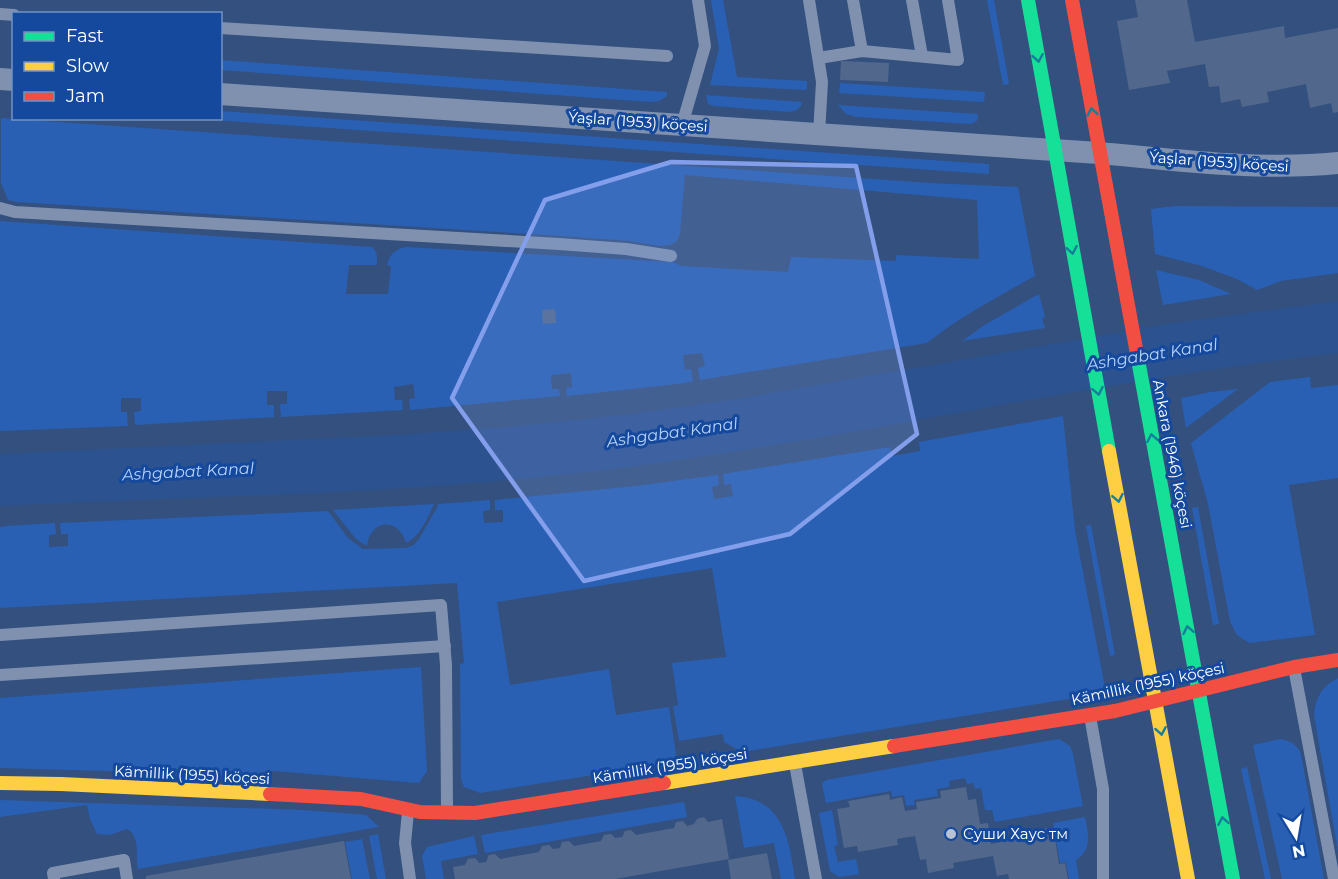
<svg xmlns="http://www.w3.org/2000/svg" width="1338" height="879" viewBox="0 0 1338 879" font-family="Montserrat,sans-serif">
<rect width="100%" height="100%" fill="#34507e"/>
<g fill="#2960b3">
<path d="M711,0H723L737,77L807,81V90L710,85L719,49Z"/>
<path d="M987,0H994L1009,84L1003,85Z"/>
<path d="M220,60L667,92V96L659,101L650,102L221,70Z"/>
<path d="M840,83L985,92L984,102L839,93Z"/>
<path d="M706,95L802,102L801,106L797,110L789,112L714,106L708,104Z"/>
<path d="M838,105L978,114L977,121L971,124L857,117L846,114Z"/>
<path d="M221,111L989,164V174L200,119L220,118Z"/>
<path d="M1,118L931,183L1018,187L1035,276C998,297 961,316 927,343L700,380L698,368L705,366L702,353L683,355L685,370L691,369L693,381L686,383L567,396L566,388L572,387L571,373L551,375L552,389H559L560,396L410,410L409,399L415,398L413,384L394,387L395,400H402L403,410L281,417L280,404H287V391H267V405H274V417L135,425L134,412L141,411V398H121V412H127L128,426L0,431V221L372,247C378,252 377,258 377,265H349L346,294H388L391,266L387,265C389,255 395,249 406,247L672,262L682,266L788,272L791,257L896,261V255L979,259L977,200L685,175L680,234L676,242L670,245L659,246L629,241L562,236L17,202L8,200L1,183Z"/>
<path d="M1175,206L1338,207V273L1281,281L1257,290L1237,279L1202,266L1155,254L1151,209Z"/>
<path d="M1156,270L1199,280L1231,294L1163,305Z"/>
<path d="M1039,294L1045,317L1042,319L1045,328L962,341L986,324Z"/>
<path d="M1310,377L1311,388L1338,385V478L1289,485L1315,635L1249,643L1237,635L1230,621L1208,504L1191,443L1270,382Z"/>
<path d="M1238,389L1186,428L1181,398L1211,392Z"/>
<path d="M1063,416L1075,530L1106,693L742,752L724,742L723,734L679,741L673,706L678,705L672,663L726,657L712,568L497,602L510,685L609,669L616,715L669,707L676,755L670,763L480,793L464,787L461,779L460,664L464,663L457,583L0,608V527L6,526L55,523L56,534L49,535V547L68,546V534H61L60,523L328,511L348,538L363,549L406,548L414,545L419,539L439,504L490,500V510L483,511L484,523L503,522V510H495V500L636,486L718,475L719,485L712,487L714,499L733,496L731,484L724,485L723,474L890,447L892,456L920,451L919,442Z"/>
<path d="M434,504C428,517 420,537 406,543C399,517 370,519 367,546L356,539L333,510Z"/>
<path d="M1198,507L1219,624L1213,625L1192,508Z"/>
<path d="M1091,525L1115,655L1110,656L1086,526Z"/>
<path d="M421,667L427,771L419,783L274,771L227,776L106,771L0,768V698Z"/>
<path d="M1338,678V851L1314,715C1315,698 1322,686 1338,678Z"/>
<path d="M1059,739L1070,746L1073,754L1083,806L995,822L992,810H985L981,788L975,789L973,783L967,784L965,778L949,781L950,787L937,789L938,796L914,800L915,805L906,806L904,795L892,797L891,791L826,803L822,784L826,780Z"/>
<path d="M1280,739C1290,741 1298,744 1301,755L1324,879H1282L1253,745Z"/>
<path d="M1247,767L1271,879H1265L1241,769Z"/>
<path d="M735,796C784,799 789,840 795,879H781L774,843L744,848Z"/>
<path d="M0,800L304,810L366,815L379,827L138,869C135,856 141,836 127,829L110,835L97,834L90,819L87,805L0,817Z"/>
<path d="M684,802L687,817L485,853L481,835Z"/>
<path d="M832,810L838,845L834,846L838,862L856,859L859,874L839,877L830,871L819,813Z"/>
<path d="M1085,817C1088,834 1093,849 1076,860L1079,879H1069L1066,862L1060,863L1053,823Z"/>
<path d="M378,834L386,879H377L369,836Z"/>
<path d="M474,836L478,854L441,861L444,879H426L422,856L427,847Z"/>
<path d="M362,839L370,879H352L345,842Z"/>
</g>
<path fill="#2c528f" d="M1338,301V353C1102,380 871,434 636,466C425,494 212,496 0,506V454L396,435L509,427L634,414L732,400L1173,323Z"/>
<g fill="#51688c">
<path d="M1135,0H1187L1195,42L1284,26L1285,38L1338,28V112L1333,113L1331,103L1310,108L1306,84L1267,92L1269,102L1242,107L1240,99L1221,103L1219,86L1209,87L1205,64L1167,71L1170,83L1129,90L1117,21L1138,17Z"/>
<path d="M841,61L889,63L888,82L840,80Z"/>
<path d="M555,309L556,323L543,324L542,310Z"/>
<path d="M966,787L968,800L976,799L980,824L988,823L991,844L1021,838L1020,833L1047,828L1049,840L1055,839L1059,864L1065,863L1068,879H1009L1008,874L997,876L993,856L953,863L954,868L928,873L926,859L920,860L915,836L897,839L898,845L858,852L857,846L844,848L837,809L850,807L848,801L889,794L890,800L902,797L905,811L917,809L916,802L941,798L940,791Z"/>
<path d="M704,817L708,822L722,819L729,859L615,879H455L453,867L465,865L468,859L475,858L479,863L486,862L489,855L495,854L500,859L539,852L542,846L549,845L553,849L560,848L562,842L569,841L574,846L601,841L604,835L611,834L615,838L622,837L625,831L631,830L636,835L674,828L676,822L683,821L687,826L694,824L697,819Z"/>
<path d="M344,841L351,879H146V876Z"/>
<path d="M767,853L772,879H731L728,860Z"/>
</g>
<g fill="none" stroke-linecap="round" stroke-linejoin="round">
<g stroke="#7f91af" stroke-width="12">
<path d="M809,0L822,82L819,134"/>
<path d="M853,0L862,51"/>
<path d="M912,0L922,56"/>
<path d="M0,14L14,15"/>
<path d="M220,28L667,56"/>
<path d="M819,58L862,51L958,60L948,0"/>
<path d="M682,125L705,46L698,0"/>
<path d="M0,208L15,212L559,244L626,249L671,256"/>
<path d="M0,635L441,605L446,665L447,810"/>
<path d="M1294,668L1334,879"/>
<path d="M0,675L445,646"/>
<path d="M1090,716L1103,789V879"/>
<path d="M795,764L816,879"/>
<path d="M408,812L405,843L410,879"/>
<path d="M54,879L53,873L124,860L127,879"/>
</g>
<g stroke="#7f91af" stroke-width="22">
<path d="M0,79L14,80"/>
<path d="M220,94L1099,153C1178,160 1259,171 1338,163"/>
</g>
<g stroke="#16e098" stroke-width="14">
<path d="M1028,0L1109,451"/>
<path d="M1137,354L1233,879"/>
</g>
<g stroke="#ffcf43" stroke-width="14">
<path d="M1109,451L1188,879"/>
<path d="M0,783L61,784L270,794"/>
<path d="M664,783L894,746"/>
</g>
<g stroke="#f24e42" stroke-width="14">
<path d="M1072,0L1137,354"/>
<path d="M894,746L1115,711L1294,667L1338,660"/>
<path d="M270,794L361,799L420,812L475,813L664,783"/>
</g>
</g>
<defs><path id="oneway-chevron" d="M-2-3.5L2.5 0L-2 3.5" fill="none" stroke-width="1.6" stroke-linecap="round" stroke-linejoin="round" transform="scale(1.5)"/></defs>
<g stroke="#157e9b">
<use href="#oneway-chevron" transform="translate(1038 58) rotate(80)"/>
<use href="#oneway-chevron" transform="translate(1092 112) rotate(-100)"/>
<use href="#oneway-chevron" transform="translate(1072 250) rotate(80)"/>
<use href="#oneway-chevron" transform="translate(1098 391) rotate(79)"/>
<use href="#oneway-chevron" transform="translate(1152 438) rotate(-101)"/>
<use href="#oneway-chevron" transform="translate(1118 498) rotate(79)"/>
<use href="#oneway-chevron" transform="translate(1188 630) rotate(-101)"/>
<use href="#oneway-chevron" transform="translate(1161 731) rotate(80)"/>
<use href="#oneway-chevron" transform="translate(1223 821) rotate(-100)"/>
</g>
<path fill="#839eea" fill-opacity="0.2" stroke="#839eea" stroke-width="4.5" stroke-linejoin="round" d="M671,162L856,166L917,434L790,534L584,581L452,398L545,200Z"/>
<circle fill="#b8c2d2" stroke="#14499d" stroke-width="2" cx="951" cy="834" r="6"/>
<g text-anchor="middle" stroke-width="6" stroke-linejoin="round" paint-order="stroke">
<g font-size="15" fill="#fff" stroke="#14499d">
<text transform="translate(638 122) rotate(4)" y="5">Ýaşlar (1953) köçesi</text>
<text transform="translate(1219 162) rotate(4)" y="5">Ýaşlar (1953) köçesi</text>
<text transform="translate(1172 454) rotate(79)" y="5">Ankara (1946) köçesi</text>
<text transform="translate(1148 684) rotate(-12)" y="5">Kämillik (1955) köçesi</text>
<text transform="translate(670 766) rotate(-9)" y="5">Kämillik (1955) köçesi</text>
<text transform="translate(192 775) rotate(3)" y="5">Kämillik (1955) köçesi</text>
</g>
<g font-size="15" fill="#fff" stroke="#14499d" text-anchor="start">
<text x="963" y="839">Суши Хаус тм</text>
</g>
<g font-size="16" font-style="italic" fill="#b7d2fa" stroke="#14499d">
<text transform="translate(1152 354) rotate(-9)" y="6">Ashgabat Kanal</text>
<text transform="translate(672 432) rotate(-8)" y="6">Ashgabat Kanal</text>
<text transform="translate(188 471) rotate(-3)" y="6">Ashgabat Kanal</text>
</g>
</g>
<rect x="12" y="12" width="210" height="108" fill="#14499d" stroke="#7292c4" stroke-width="1.5"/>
<rect x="24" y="32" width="30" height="9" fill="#16e098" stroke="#7292c4" stroke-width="1.5"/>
<text x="66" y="42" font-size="18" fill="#ffffff">Fast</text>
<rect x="24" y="62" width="30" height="9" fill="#ffcf43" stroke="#7292c4" stroke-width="1.5"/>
<text x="66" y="72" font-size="18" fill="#ffffff">Slow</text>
<rect x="24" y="92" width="30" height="9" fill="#f24e42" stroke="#7292c4" stroke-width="1.5"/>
<text x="66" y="102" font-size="18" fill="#ffffff">Jam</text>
<g transform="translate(1296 837) rotate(169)" stroke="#14499d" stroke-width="4.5" paint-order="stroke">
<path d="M0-4.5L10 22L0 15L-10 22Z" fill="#ffffff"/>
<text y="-9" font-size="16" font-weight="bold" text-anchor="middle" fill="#ffffff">N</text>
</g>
</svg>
